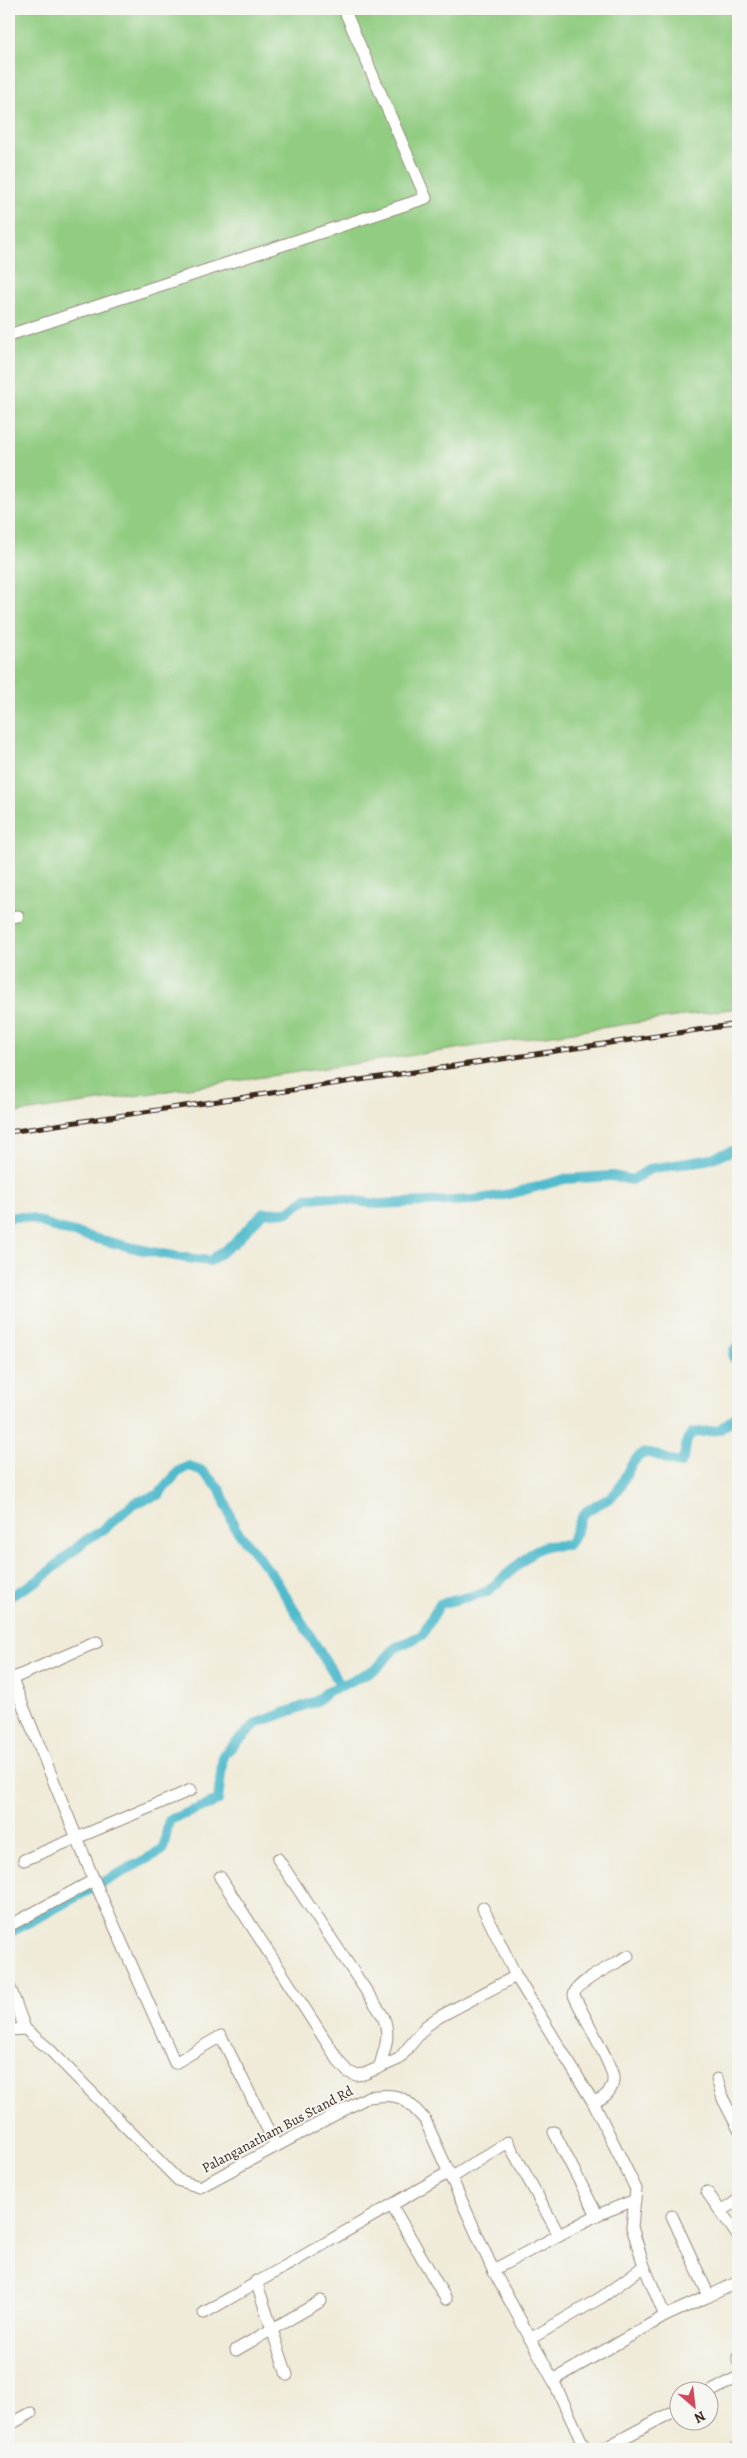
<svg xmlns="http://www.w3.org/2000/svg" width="747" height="2458" viewBox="0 0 747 2458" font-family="Alegreya,serif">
<rect width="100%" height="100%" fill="#f6f6f2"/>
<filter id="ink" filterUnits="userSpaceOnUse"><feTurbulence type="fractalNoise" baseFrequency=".02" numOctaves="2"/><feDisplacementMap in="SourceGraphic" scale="10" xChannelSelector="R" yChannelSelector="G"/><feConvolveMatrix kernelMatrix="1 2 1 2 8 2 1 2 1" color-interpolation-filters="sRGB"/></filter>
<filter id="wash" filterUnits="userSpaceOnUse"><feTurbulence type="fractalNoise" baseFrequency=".0096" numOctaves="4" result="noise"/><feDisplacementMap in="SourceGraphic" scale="20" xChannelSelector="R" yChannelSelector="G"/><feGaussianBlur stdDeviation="1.12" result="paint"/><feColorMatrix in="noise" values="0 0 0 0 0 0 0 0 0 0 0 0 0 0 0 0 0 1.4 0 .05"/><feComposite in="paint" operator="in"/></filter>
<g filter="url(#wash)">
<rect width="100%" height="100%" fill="#f0ebd9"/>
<path fill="#91cc81" stroke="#667b50" d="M9,9H738V1008L9,1114Z"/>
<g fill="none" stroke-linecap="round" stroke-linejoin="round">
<g stroke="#50bacc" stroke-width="10">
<path d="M9,1218C27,1213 42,1224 60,1229C109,1242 160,1256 210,1261L234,1243L263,1213L288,1212L307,1198L330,1197L377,1204L474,1200L510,1194L565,1179L612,1176L632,1180L650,1169L706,1160L738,1149"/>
<path d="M738,1347L734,1350L733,1357L738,1363"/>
<path d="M9,1597L39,1580L86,1540L103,1530L134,1503L158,1495L179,1471L189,1466L201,1470L220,1489L235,1528L274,1577L341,1686L377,1668L395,1648L422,1635L440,1604L487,1592L534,1551L545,1546L568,1545C577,1535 577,1524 584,1514C591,1505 610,1502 618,1490C625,1480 633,1452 648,1453C659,1453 669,1463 681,1463L684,1457L687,1440L692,1433L719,1430L738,1415"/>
<path d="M9,1933L163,1850L169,1820L218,1801L223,1755L257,1723L317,1701L328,1691L341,1686"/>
</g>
</g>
</g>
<g filter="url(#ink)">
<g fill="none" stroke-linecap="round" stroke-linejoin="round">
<defs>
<g id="minor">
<path d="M9,335L426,198L344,9"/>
<path d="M9,917L18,916"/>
<path d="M9,1680L97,1642"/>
<path d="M278,1859L383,2016C391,2035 385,2049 379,2068"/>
<path d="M24,1860L191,1790"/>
<path d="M220,1877L340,2063L348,2072L356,2075L364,2074L399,2059L426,2026L439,2017L516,1976"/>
<path d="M94,1880L175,2063L221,2036L276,2146"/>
<path d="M483,1908L516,1976L593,2102L636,2189L632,2227L644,2266L602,2297L530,2339"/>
<path d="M9,1926L94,1880L12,1679"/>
<path d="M9,1985L25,2029"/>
<path d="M9,2030L25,2029L49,2049L178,2180L200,2187L368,2097C399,2092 405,2097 425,2120L493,2270L553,2380L585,2449"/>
<path d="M717,2079L723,2099L738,2128"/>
<path d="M593,2102C605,2098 614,2090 613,2077C611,2062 581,2012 574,1995C575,1982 616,1964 628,1956"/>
<path d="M451,2178L508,2142L559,2235"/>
<path d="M707,2192L738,2236"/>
<path d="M392,2206L446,2299"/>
<path d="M722,2211L738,2200"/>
<path d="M597,2215L635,2200"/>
<path d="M644,2266L665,2316"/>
<path d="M493,2270L597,2215L554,2132"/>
<path d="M256,2281L287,2375"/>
<path d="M709,2296L738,2282"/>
<path d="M204,2313L449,2172"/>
<path d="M236,2350L321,2301"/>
<path d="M738,2357V2361"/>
<path d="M553,2380L665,2316L709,2296L672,2216"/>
<path d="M710,2392L738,2377"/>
<path d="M9,2425L31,2413"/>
<path d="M603,2449L680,2408"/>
<path d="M735,2449L738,2446"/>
</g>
</defs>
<use href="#minor" stroke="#968a7c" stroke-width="13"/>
<use href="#minor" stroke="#fff" stroke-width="11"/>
<defs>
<path id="rail" d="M9,1132L738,1024"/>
</defs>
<use href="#rail" stroke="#3b2a1e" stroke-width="5"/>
<use href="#rail" stroke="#f6f6f2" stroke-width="3" stroke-dasharray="9" stroke-linecap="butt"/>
</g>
</g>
<g text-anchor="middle" stroke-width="4" stroke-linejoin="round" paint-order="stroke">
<g font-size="14" fill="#3b2a1e" stroke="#f6f6f2">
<text transform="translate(277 2129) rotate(-28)" y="5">Palanganatham Bus Stand Rd</text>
</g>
</g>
<rect width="747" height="2458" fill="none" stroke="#f6f6f2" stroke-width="30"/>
<g transform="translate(694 2406) rotate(152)"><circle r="24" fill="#f6f6f2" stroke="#aba49d"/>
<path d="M0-4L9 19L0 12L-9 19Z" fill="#d1495b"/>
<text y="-8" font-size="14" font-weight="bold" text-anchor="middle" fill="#3b2a1e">N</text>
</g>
</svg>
